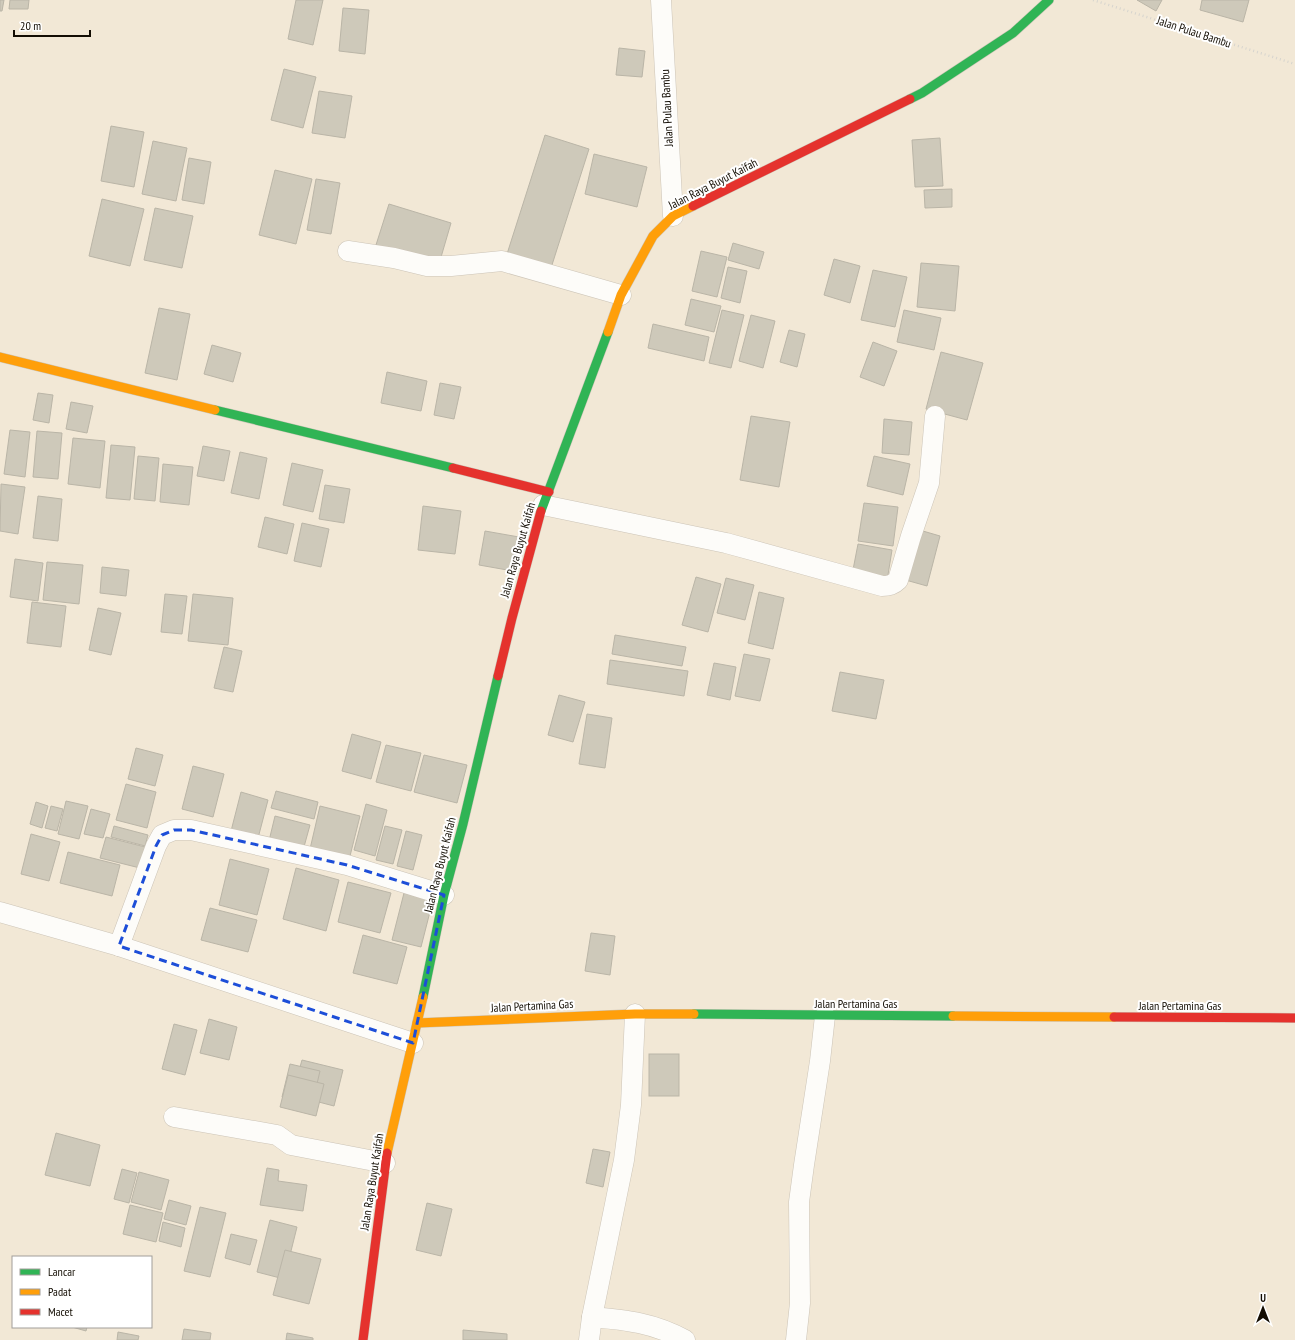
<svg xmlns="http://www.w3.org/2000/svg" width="1295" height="1340" viewBox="0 0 1295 1340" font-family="'PT Sans Narrow',sans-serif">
<rect width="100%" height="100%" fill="#f2e8d6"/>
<g fill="#cec9ba" stroke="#bab5a7">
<path d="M0,0H4L2,11H0Z"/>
<path d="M10,0H29L28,9H9Z"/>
<path d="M296,0H323L313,45L288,39Z"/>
<path d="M1137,0H1162L1156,11Z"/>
<path d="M1202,0H1249L1243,22L1200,10Z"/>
<path d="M343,8L369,10L365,54L339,51Z"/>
<path d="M619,48L645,51L642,77L616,75Z"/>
<path d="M284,69L316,77L303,128L271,120Z"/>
<path d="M319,91L352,96L345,138L312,133Z"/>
<path d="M111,126L144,132L134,187L101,181Z"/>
<path d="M545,135L589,149L551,268L507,254Z"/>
<path d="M940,138L943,186L915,187L912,140Z"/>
<path d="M153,141L187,148L176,201L142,194Z"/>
<path d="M594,154L647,167L637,207L585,194Z"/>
<path d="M189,158L211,162L204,204L182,200Z"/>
<path d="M275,170L312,179L296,244L259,235Z"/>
<path d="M316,179L340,183L331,234L307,230Z"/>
<path d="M952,189V207L925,208L924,190Z"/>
<path d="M102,199L144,209L130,266L89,256Z"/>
<path d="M389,204L451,223L439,264L376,245Z"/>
<path d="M155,208L193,216L182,268L144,260Z"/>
<path d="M733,243L764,252L759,269L728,260Z"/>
<path d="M701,251L727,257L717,297L692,291Z"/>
<path d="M834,259L860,266L850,303L824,295Z"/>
<path d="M921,263L959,266L955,311L917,307Z"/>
<path d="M728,267L747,271L740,303L721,298Z"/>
<path d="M873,270L907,277L895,327L861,320Z"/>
<path d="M691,299L721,306L714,332L685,325Z"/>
<path d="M159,308L190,314L177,380L145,373Z"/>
<path d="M722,310L744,315L731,368L709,363Z"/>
<path d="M904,310L941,318L934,350L897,342Z"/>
<path d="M751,315L775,321L763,368L739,361Z"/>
<path d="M653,324L709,337L704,361L648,348Z"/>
<path d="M789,330L805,334L797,367L780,362Z"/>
<path d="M873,342L897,351L884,386L860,377Z"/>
<path d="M212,345L241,353L233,382L204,374Z"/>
<path d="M941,352L983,363L967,420L926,409Z"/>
<path d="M387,372L427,381L421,411L381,403Z"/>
<path d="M440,383L461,387L454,419L434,415Z"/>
<path d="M38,393L53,395L49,423L33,420Z"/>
<path d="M71,402L93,406L87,433L66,429Z"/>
<path d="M751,416L790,422L779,487L740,480Z"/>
<path d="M884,419L912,422L909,455L882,453Z"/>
<path d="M10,430L30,432L25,477L4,474Z"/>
<path d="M37,431L62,433L58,479L33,477Z"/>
<path d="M73,438L105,441L100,488L68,484Z"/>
<path d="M111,445L135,447L130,500L106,498Z"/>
<path d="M203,446L230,451L224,481L197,476Z"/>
<path d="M240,452L267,458L259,499L231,493Z"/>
<path d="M138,456L159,458L155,501L134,499Z"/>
<path d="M874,456L910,464L903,495L867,486Z"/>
<path d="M292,463L323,470L313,512L283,505Z"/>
<path d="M163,464L193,467L189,505L160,502Z"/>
<path d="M1,484L25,487L18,534L0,531Z"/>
<path d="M325,485L350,489L344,523L319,519Z"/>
<path d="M38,496L62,499L58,541L33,538Z"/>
<path d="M864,503L898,507L893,546L858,541Z"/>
<path d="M423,506L461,511L455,554L418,550Z"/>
<path d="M265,517L294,524L287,554L258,547Z"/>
<path d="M302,523L329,529L321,567L294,561Z"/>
<path d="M916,529L940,536L927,586L902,579Z"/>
<path d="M485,531L519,537L513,571L479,565Z"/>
<path d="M858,544L892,550L887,581L852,575Z"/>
<path d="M15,559L43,563L38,601L10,597Z"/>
<path d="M47,562L83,565L79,604L43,600Z"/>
<path d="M102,567L129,570L126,596L100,593Z"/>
<path d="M696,577L721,584L708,632L682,625Z"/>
<path d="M726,578L754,585L745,620L717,613Z"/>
<path d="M759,592L784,598L773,649L748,643Z"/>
<path d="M165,594L187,596L182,634L161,632Z"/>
<path d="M193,594L233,598L228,645L188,641Z"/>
<path d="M32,602L66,606L61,647L27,643Z"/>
<path d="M98,608L121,613L111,655L89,650Z"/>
<path d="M615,635L686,647L682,666L612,654Z"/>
<path d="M224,647L242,651L233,692L214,688Z"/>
<path d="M744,654L770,659L760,701L735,696Z"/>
<path d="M610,660L688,671L684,696L607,684Z"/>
<path d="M714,663L736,667L730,700L707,695Z"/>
<path d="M840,672L884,680L876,719L832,711Z"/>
<path d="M559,695L585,702L573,742L548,735Z"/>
<path d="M587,714L612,718L605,768L579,764Z"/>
<path d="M352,734L381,742L371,779L342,771Z"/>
<path d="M386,745L421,753L411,791L376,782Z"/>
<path d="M136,748L163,755L155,786L128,779Z"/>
<path d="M424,755L467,765L457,803L414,792Z"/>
<path d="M193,766L224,774L213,817L182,809Z"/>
<path d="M126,784L156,792L147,828L116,820Z"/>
<path d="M276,791L318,802L314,819L271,808Z"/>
<path d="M241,792L268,800L257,842L230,835Z"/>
<path d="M66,801L88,806L79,839L58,834Z"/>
<path d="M36,802L48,806L42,828L30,824Z"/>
<path d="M366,804L387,810L375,856L354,850Z"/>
<path d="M51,806L63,809L57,831L45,828Z"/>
<path d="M320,806L360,816L349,860L310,849Z"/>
<path d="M91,809L110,814L103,838L84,834Z"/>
<path d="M275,816L310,825L302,854L268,845Z"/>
<path d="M114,826L148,835L145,846L111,837Z"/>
<path d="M385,826L402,830L393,864L376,860Z"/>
<path d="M406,831L422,835L413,870L397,866Z"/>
<path d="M31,834L60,842L49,881L21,874Z"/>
<path d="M106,837L149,848L144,869L100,858Z"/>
<path d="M68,852L120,865L112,896L60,883Z"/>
<path d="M230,859L269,869L257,915L219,905Z"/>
<path d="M296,868L339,880L326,931L283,919Z"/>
<path d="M348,882L391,893L380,933L338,922Z"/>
<path d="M404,893L433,900L421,947L392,940Z"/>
<path d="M210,908L257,920L248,952L201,940Z"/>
<path d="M591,933L615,936L610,975L585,971Z"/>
<path d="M363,935L407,947L397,984L353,973Z"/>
<path d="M209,1019L237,1027L229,1060L200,1053Z"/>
<path d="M174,1024L197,1030L185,1075L162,1069Z"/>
<rect x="649" y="1054" width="30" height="42"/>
<path d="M302,1060L343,1070L334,1106L292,1095Z"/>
<path d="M290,1064L320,1071L312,1105L282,1097Z"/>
<path d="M288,1075L324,1084L316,1116L280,1107Z"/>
<path d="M56,1133L100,1145L90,1186L45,1175Z"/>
<path d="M593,1149L610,1152L603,1187L586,1183Z"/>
<path d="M267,1168L279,1170L278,1181L307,1185L303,1211L260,1205Z"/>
<path d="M122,1169L137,1173L129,1203L114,1199Z"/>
<path d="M139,1172L169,1180L161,1210L131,1202Z"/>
<path d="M169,1200L191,1206L186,1225L164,1219Z"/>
<path d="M427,1203L452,1209L441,1256L416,1250Z"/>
<path d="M130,1205L163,1213L156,1242L123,1234Z"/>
<path d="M200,1207L226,1213L210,1277L184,1271Z"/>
<path d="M270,1220L297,1227L284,1279L257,1272Z"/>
<path d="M163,1222L185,1228L181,1247L159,1241Z"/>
<path d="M231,1234L257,1240L250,1265L225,1258Z"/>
<path d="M285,1250L321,1259L309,1304L273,1295Z"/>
<path d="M72,1327H87L86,1331Z"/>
<path d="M184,1329L211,1333L210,1340H182Z"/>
<path d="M463,1330L507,1334V1340H463Z"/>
<path d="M118,1332L139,1336L138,1340H117Z"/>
<path d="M287,1333L313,1338V1340H286Z"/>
</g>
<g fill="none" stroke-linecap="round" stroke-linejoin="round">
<defs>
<g id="street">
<path d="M661,0L673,216"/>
<path d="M348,251L394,258L427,266H451L502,261L621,295"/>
<path d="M543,505L726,543L882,586C889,586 893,585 898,580L911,536L929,483L935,416"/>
<path d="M0,912L119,946L413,1043"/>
<path d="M119,946L156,846L162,835L174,830H191L347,865L444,895"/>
<path d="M174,1117L277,1135L291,1145L385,1163"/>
<path d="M592,1317L624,1160L631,1105L635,1014"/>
<path d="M589,1340L592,1317C627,1320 654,1323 685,1340"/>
<path d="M796,1340L800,1303L799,1202L804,1165L820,1061L825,1016"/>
</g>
<g id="fast">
<path d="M910,99L922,93L1013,33L1049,0"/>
<path d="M215,410L453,468"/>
<path d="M541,511L608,332"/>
<path d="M423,997L444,895L463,824L498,676"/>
<path d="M694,1014L953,1016"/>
</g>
<g id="slow">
<path d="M608,332L621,295L653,236L673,216L693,206"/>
<path d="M0,357L215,410"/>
<path d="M953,1016L1114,1017"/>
<path d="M417,1023L635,1014H694"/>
<path d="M387,1153L423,997"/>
</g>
<g id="jam">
<path d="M693,206L910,99"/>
<path d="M453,468L549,492"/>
<path d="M498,676L512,618L541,511"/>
<path d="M1114,1017L1295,1018"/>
<path d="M363,1340L387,1153"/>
</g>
</defs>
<use href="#street" stroke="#ccc4b7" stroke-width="21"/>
<use href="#fast" stroke="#ccc4b7" stroke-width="10"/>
<use href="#slow" stroke="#ccc4b7" stroke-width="10"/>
<use href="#jam" stroke="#ccc4b7" stroke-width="10"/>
<path stroke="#d6d4ce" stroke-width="2.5" stroke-dasharray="1 3" stroke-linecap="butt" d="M1093,0L1295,64"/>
<use href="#street" stroke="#fdfcf9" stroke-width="20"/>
<use href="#fast" stroke="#30b455" stroke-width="9"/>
<use href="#slow" stroke="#ff9f0a" stroke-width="9"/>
<use href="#jam" stroke="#e5322d" stroke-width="9"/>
</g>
<path fill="none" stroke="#1d4ed8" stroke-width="3" stroke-dasharray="8 5" stroke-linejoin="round" d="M174,830H191L347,865L444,895L413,1043L119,946L156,846L162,835Z"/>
<g text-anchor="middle" stroke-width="4" stroke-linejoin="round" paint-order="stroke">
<g font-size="12" fill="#130d03" stroke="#fff">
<text transform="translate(1194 32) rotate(18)" y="4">Jalan Pulau Bambu</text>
<text transform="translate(667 108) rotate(-93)" y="4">Jalan Pulau Bambu</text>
<text transform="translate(713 184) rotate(-27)" y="4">Jalan Raya Buyut Kaifah</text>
<text transform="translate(518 550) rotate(-74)" y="4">Jalan Raya Buyut Kaifah</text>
<text transform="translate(440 865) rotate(-76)" y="4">Jalan Raya Buyut Kaifah</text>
<text x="856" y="1008">Jalan Pertamina Gas</text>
<text transform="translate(532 1006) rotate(-3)" y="4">Jalan Pertamina Gas</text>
<text x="1180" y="1010">Jalan Pertamina Gas</text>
<text transform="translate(372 1182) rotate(-81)" y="4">Jalan Raya Buyut Kaifah</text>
</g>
</g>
<rect x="12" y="1256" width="140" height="72" fill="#ffffff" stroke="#a19e9a"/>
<rect x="20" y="1269" width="20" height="6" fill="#30b455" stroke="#a19e9a"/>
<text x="48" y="1276" font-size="12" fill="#130d03">Lancar</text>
<rect x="20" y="1289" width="20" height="6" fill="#ff9f0a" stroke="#a19e9a"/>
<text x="48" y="1296" font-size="12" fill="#130d03">Padat</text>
<rect x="20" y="1309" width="20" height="6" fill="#e5322d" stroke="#a19e9a"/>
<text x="48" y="1316" font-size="12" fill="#130d03">Macet</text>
<g transform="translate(1263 1308)" stroke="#ffffff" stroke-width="3" paint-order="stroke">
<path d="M0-3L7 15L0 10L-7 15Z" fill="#130d03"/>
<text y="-6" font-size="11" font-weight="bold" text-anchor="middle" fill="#130d03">U</text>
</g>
<path d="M14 30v6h76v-6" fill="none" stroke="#130d03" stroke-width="2"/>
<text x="20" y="30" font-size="12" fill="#130d03" stroke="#ffffff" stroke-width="3" paint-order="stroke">20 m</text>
</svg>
